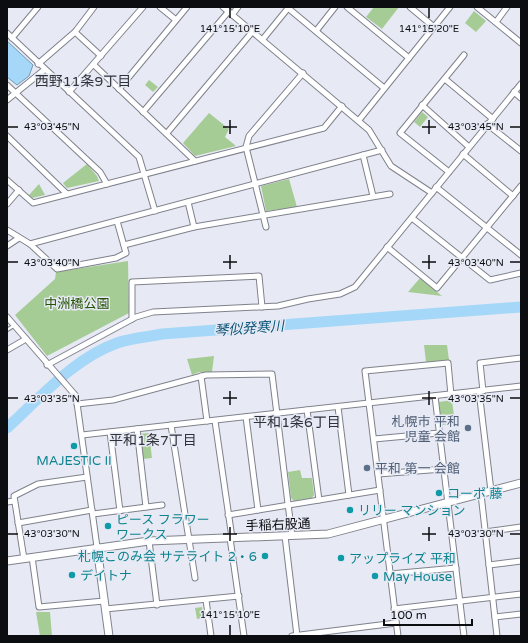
<svg xmlns="http://www.w3.org/2000/svg" width="528" height="643" viewBox="0 0 528 643" font-family="'Varela Round','Noto Sans JP',sans-serif">
<rect width="100%" height="100%" fill="#e7eaf4"/>
<g fill="#a6cc95">
<path d="M374,7H399L382,29L366,17Z"/>
<path d="M474,11L486,21L476,32L465,23Z"/>
<path d="M149,80L158,87L153,92L145,85Z"/>
<path d="M422,112L428,117L420,127L414,122Z"/>
<path d="M209,113L229,129L225,137L236,146L195,156L183,143Z"/>
<path d="M87,164L97,176L99,181L67,188L63,183Z"/>
<path d="M289,179L297,207L266,211L261,186Z"/>
<path d="M39,184L45,195L32,198L29,195Z"/>
<path d="M128,261L129,313L47,356L15,315L55,279L56,272Z"/>
<path d="M420,278L442,296L408,292Z"/>
<path d="M447,345L449,360L426,362L424,345Z"/>
<path d="M214,356L212,372H199L192,375L187,359Z"/>
<path d="M452,400L455,424L441,425L439,402Z"/>
<path d="M149,433L152,458L143,459L139,434Z"/>
<path d="M300,470L302,478H312L314,495L312,498L294,501L291,498L288,472Z"/>
<path d="M202,607L204,618L197,619L195,608Z"/>
<path d="M36,612H50L52,636H40Z"/>
</g>
<path fill="#a4d7f8" stroke="#769ab3" d="M7,41L33,65L29,76L17,85L7,77Z"/>
<g fill="none" stroke-linecap="round" stroke-linejoin="round">
<path stroke="#a4d7f8" stroke-width="11" d="M7,428C41,397 73,359 117,343C131,338 148,337 162,334L521,307"/>
<defs>
<path id="lane" d="M7,330L15,325"/>
<g id="street">
<path d="M160,7L176,20"/>
<path d="M223,7L369,130L391,166L432,193"/>
<path d="M347,7L409,58"/>
<path d="M410,7L434,27"/>
<path d="M477,7L521,43"/>
<path d="M288,8L384,88"/>
<path d="M232,15L238,7"/>
<path d="M496,22L507,7"/>
<path d="M316,31L335,7"/>
<path d="M75,32L101,56"/>
<path d="M7,33L139,157L155,211"/>
<path d="M12,38L38,7"/>
<path d="M263,39L289,7"/>
<path d="M38,64L75,32L94,7"/>
<path d="M94,65L195,161"/>
<path d="M445,79L493,119"/>
<path d="M7,85L100,172L107,184"/>
<path d="M119,89L187,7"/>
<path d="M69,92L143,7"/>
<path d="M514,92L521,98"/>
<path d="M7,100L44,70"/>
<path d="M422,105L469,147"/>
<path d="M143,112L229,11"/>
<path d="M359,120L450,7"/>
<path d="M487,124L521,151"/>
<path d="M167,133L253,31"/>
<path d="M7,136L67,194"/>
<path d="M463,154L513,196"/>
<path d="M363,155L373,196"/>
<path d="M449,172L400,133L464,55"/>
<path d="M7,180L33,203L324,128L342,106"/>
<path d="M436,187L521,255"/>
<path d="M188,202L194,227"/>
<path d="M7,204L19,190"/>
<path d="M412,218L490,280L521,273"/>
<path d="M266,227L246,147L249,136L303,73"/>
<path d="M7,230L30,244L57,269L116,258L126,253L117,221"/>
<path d="M30,244L382,150"/>
<path d="M124,245L194,227L390,194"/>
<path d="M7,246L19,238"/>
<path d="M387,247L437,288L521,186"/>
<path d="M7,317L76,396L97,547"/>
<path d="M132,319V282L259,276L262,307"/>
<path d="M7,350L26,339"/>
<path d="M47,365L136,317L153,312L278,306L308,299L340,294L355,287L521,84"/>
<path d="M201,376L207,421"/>
<path d="M479,391L491,491"/>
<path d="M483,391L480,363L521,358"/>
<path d="M435,396L464,636"/>
<path d="M77,404L113,400L206,375L272,374L292,536"/>
<path d="M338,407L349,495"/>
<path d="M307,410L319,500"/>
<path d="M246,417L258,510"/>
<path d="M215,421L232,538"/>
<path d="M171,425L195,578"/>
<path d="M137,429L146,507"/>
<path d="M110,432L120,511"/>
<path d="M82,435L521,386"/>
<path d="M374,439L439,433"/>
<path d="M378,474L443,469"/>
<path d="M481,494L497,636"/>
<path d="M7,502L14,501"/>
<path d="M93,514L162,505"/>
<path d="M228,515L380,490"/>
<path d="M18,523L92,510"/>
<path d="M485,532L521,527"/>
<path d="M285,536L297,636"/>
<path d="M230,538L244,636"/>
<path d="M149,541L157,605"/>
<path d="M32,557L39,607L104,601"/>
<path d="M24,559L14,496L38,484L87,477"/>
<path d="M489,565L521,561"/>
<path d="M390,574L456,568"/>
<path d="M206,600L211,636"/>
<path d="M105,609L239,596"/>
<path d="M394,609L521,594"/>
<path d="M495,617L521,614"/>
<path d="M292,636L396,623"/>
<path d="M398,636L365,371L448,363L451,395"/>
</g>
<g id="secondary">
<path d="M97,547L109,636"/>
<path d="M7,561L149,541L328,534L521,483"/>
</g>
</defs>
<use href="#lane" stroke="#7f828c" stroke-width="4.5"/>
<use href="#street" stroke="#7f828c" stroke-width="7"/>
<use href="#secondary" stroke="#7f828c" stroke-width="9"/>
<use href="#lane" stroke="#fff" stroke-width="2.5"/>
<use href="#street" stroke="#fff" stroke-width="5"/>
<use href="#secondary" stroke="#fff" stroke-width="7"/>
</g>
<path fill="none" stroke="#0c0d11" stroke-width="1.5" d="M230,8V18M429,8V18M230,120V134M429,120V134M8,127H18M223,127H237M422,127H436M510,127H520M230,255V269M429,255V269M8,262H18M223,262H237M422,262H436M510,262H520M230,391V405M429,391V405M8,398H18M223,398H237M422,398H436M510,398H520M230,527V541M429,527V541M8,534H18M223,534H237M422,534H436M510,534H520M230,625V635"/>
<g fill="#5c6f8a" stroke="#e7eaf4" stroke-width="1.5">
<circle cx="468" cy="428" r="4"/>
<circle cx="367" cy="468" r="4"/>
</g>
<g fill="#0f9aa8" stroke="#e7eaf4" stroke-width="1.5">
<circle cx="74" cy="446" r="4"/>
<circle cx="439" cy="493" r="4"/>
<circle cx="350" cy="510" r="4"/>
<circle cx="108" cy="526" r="4"/>
<circle cx="265" cy="556" r="4"/>
<circle cx="341" cy="558" r="4"/>
<circle cx="72" cy="575" r="4"/>
<circle cx="375" cy="576" r="4"/>
</g>
<g text-anchor="middle" stroke-width="3" stroke-linejoin="round" paint-order="stroke">
<g font-size="13" fill="#235200" stroke="#e7eaf4">
<text x="77" y="308">中洲橋公園</text>
</g>
<g font-size="13" fill="#4e5e75" stroke="#e7eaf4" text-anchor="end">
<text x="460" y="426">札幌市 平和<tspan x="460" dy="15">児童 会館</tspan></text>
<text x="375" y="473" text-anchor="start">平和 第一 会館</text>
</g>
<g font-size="13" fill="#0d838f" stroke="#e7eaf4" text-anchor="start">
<text x="74" y="465" text-anchor="middle">MAJESTIC II</text>
<text x="447" y="498">コーポ 藤</text>
<text x="358" y="515">リリー マンション</text>
<text x="116" y="524">ピース フラワー<tspan x="116" dy="15">ワークス</tspan></text>
<text x="257" y="561" text-anchor="end">札幌このみ会 サテライト 2・6</text>
<text x="349" y="563">アップライズ 平和</text>
<text x="80" y="580">デイトナ</text>
<text x="383" y="581">May House</text>
</g>
<g font-size="13" fill="#0c0d11" stroke="#e7eaf4">
<text transform="translate(278 524) rotate(-2)" y="5">手稲右股通</text>
</g>
<g font-size="14" fill="#30323a" stroke="#e7eaf4">
<text x="83" y="86">西野11条9丁目</text>
<text x="297" y="427">平和1条6丁目</text>
<text x="153" y="445">平和1条7丁目</text>
</g>
<g font-size="14" font-style="italic" fill="#0c5579" stroke="#e7eaf4">
<text transform="translate(249 328) rotate(-4)" y="5">琴似発寒川</text>
</g>
</g>
<g font-size="10" text-anchor="middle" fill="#0c0d11" stroke="#e7eaf4" stroke-width="3" stroke-linejoin="round" paint-order="stroke">
<text x="230" y="32">141°15'10"E</text>
<text x="429" y="32">141°15'20"E</text>
<text x="52" y="130">43°03'45"N</text>
<text x="476" y="130">43°03'45"N</text>
<text x="52" y="266">43°03'40"N</text>
<text x="476" y="266">43°03'40"N</text>
<text x="52" y="402">43°03'35"N</text>
<text x="476" y="402">43°03'35"N</text>
<text x="52" y="537">43°03'30"N</text>
<text x="476" y="537">43°03'30"N</text>
<text x="230" y="618">141°15'10"E</text>
</g>
<rect width="528" height="643" fill="none" stroke="#0c0d11" stroke-width="16"/>
<path d="M384 619v6h88v-6" fill="none" stroke="#0c0d11" stroke-width="2"/>
<text x="390" y="619" font-size="12" fill="#0c0d11" stroke="#e7eaf4" stroke-width="3" paint-order="stroke">100 m</text>
</svg>
